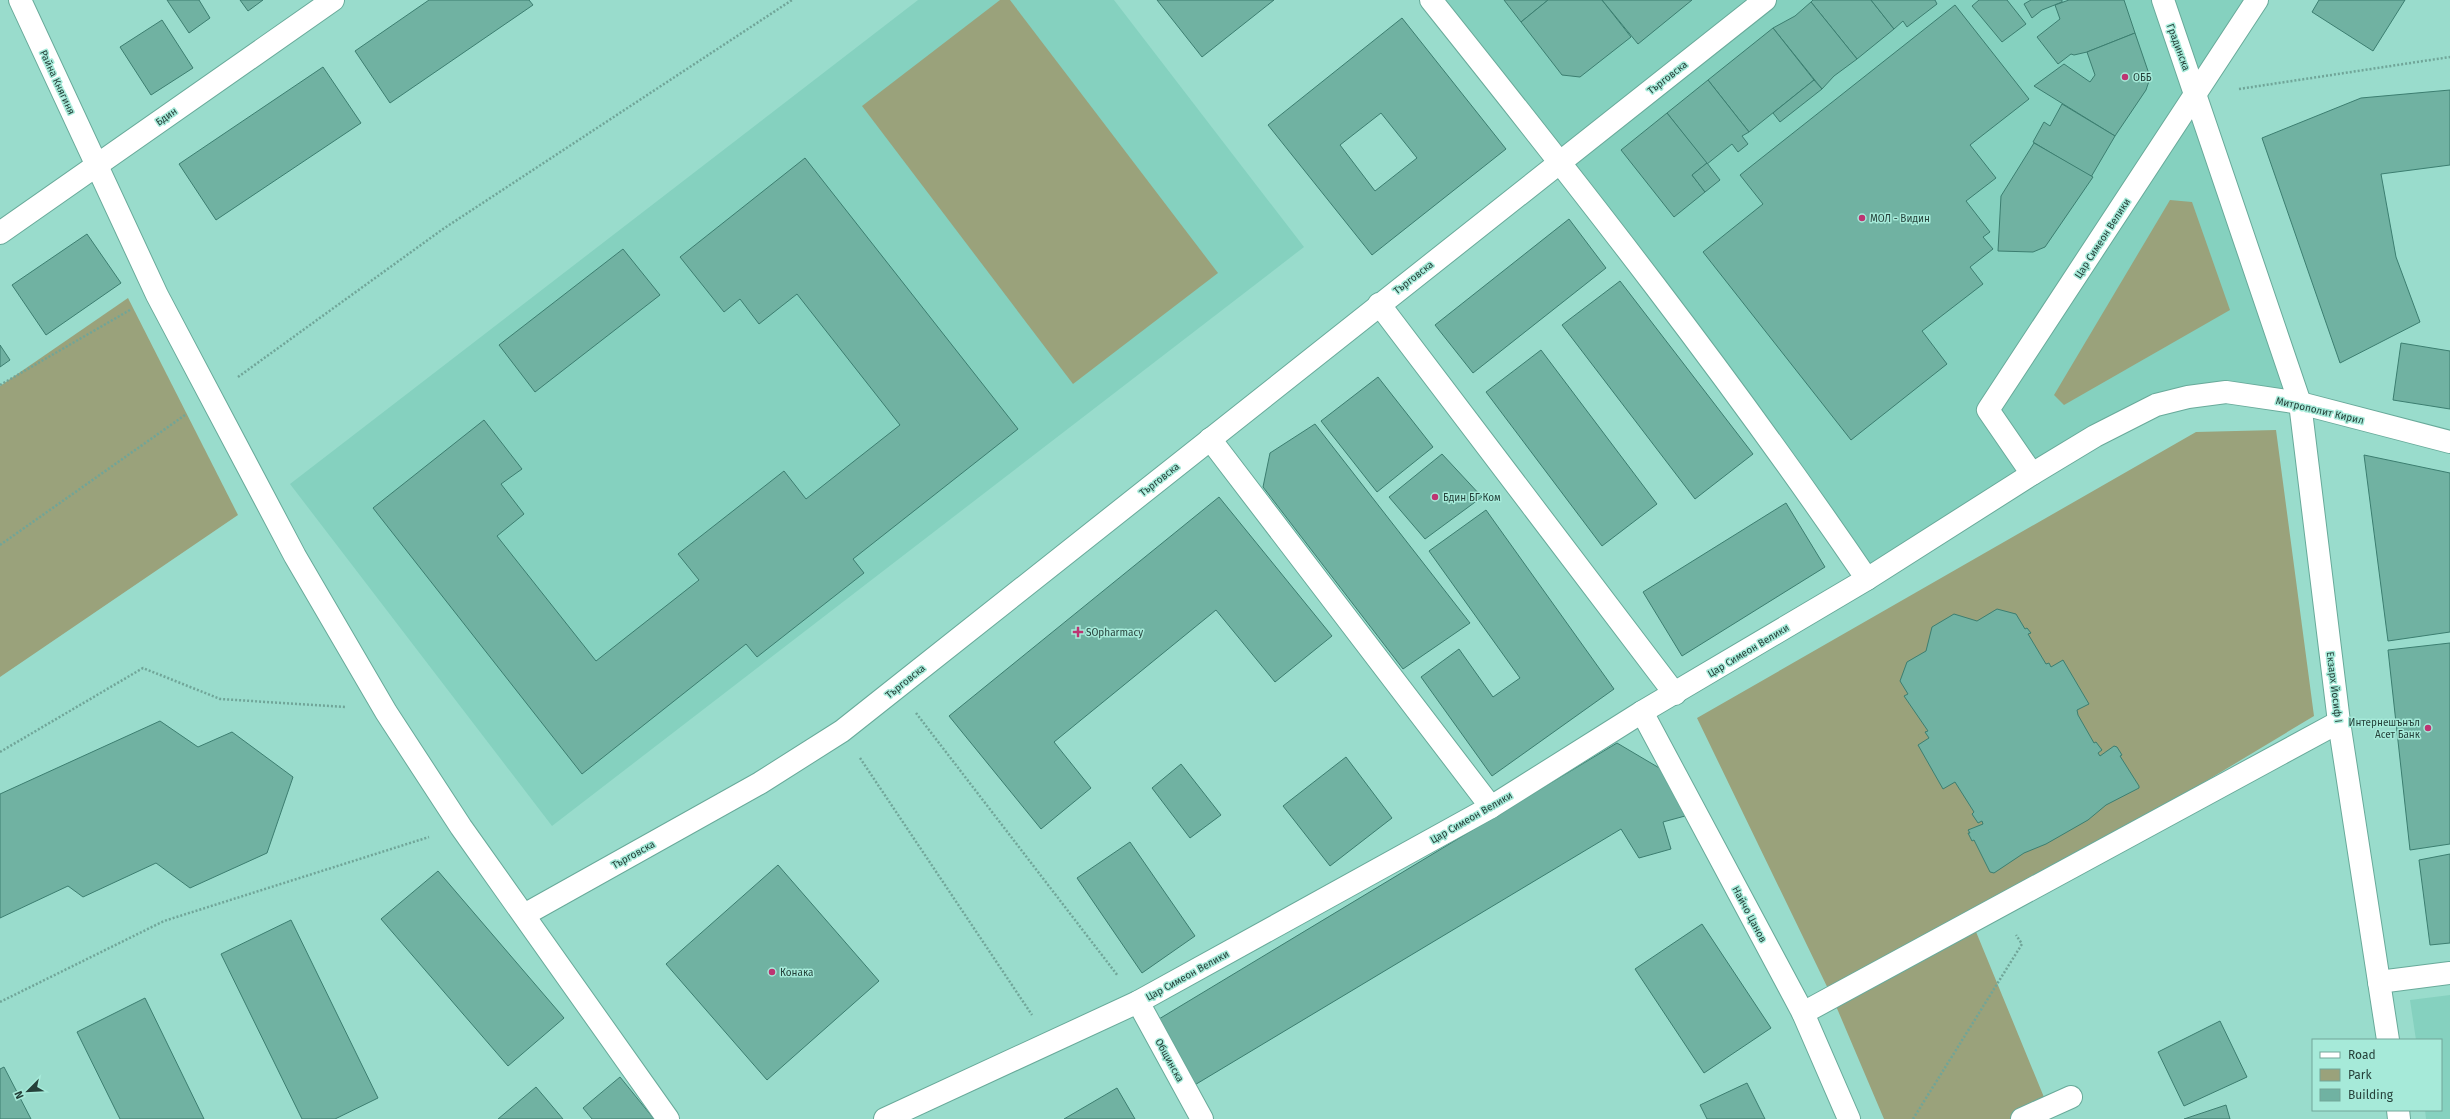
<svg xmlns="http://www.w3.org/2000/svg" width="2450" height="1119" viewBox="0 0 2450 1119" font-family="'Fira Sans',sans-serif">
<rect width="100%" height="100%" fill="#99dccc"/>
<g fill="#85d1bf">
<path d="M918,0H1114L1304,247L552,826L290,484Z"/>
<path d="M1431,0H2257L2196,95L2300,403L2256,396L2156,405L1867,579Z"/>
<path d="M2450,995V1119H2426L2425,1110H2441V1040H2416L2410,1000Z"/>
</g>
<g fill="#9aa27b">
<path d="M1000,0H1010L1218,273L1073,384L862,106Z"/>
<path d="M2170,200L2192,202L2230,310L2064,405L2054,395Z"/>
<path d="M128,298L238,515L0,677V386Z"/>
<path d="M2276,430L2314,716L1972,922L2048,1107L2022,1119H1884L1833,999L1697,718L2196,432Z"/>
</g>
<g fill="#70b2a2" stroke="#3c7e70" fill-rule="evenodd">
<path d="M167,0H199L210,18L189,33Z"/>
<path d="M240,0H263L248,11Z"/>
<path d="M429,0H529L533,5L390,103L355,51Z"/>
<path d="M1157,0H1274L1202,57Z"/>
<path d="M1504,0H1548L1521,22Z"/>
<path d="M1548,0H1602L1631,37L1580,77L1562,75L1521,22Z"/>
<path d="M1602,0H1692L1638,44Z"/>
<path d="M1813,0H1871L1894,29L1857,59L1811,2Z"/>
<path d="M1871,0H1935L1937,4L1907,27L1903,21L1894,29Z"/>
<path d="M1979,0H2007L2026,24L2002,42L1972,6Z"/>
<path d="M2031,0H2062V2L2042,10L2032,18L2024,4Z"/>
<path d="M2069,0H2124L2135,33L2087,52L2074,55L2071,54L2058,64L2037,37L2060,19L2055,5Z"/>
<path d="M2319,0H2405L2373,51L2312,12Z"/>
<path d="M1811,2L1857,59L1834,76L1822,89L1773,28L1795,16Z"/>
<path d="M1955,5L2029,99L1970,145L1996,178L1966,201L1990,232L1983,237L1993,249L1970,267L1983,284L1922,331L1947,364L1851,440L1703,252L1763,204L1740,175Z"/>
<path d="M1402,18L1506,149L1372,255L1268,125ZM1381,113L1417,158L1375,191L1340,145Z"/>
<path d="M162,20L193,68L151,95L120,47Z"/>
<path d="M1773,28L1814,80L1749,132L1708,80Z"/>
<path d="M2135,33L2148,71L2149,81L2146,90L2115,136L2034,86L2064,64L2090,82L2095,75L2087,52Z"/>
<path d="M323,67L361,123L216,220L179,164Z"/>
<path d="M1708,80L1749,132L1742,136L1748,144L1738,152L1732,144L1707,164L1667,113Z"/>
<path d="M1814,80L1822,89L1780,122L1773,113Z"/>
<path d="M2450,90V165L2381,174L2396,257L2420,322L2340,363L2262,138L2361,98Z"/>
<path d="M2062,104L2115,136L2091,177L2033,142L2044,122L2050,126Z"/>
<path d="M1667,113L1707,163L1692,175L1705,192L1674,217L1621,150Z"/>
<path d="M2034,143L2093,177L2045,247L2033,252L1998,251L2001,196Z"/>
<path d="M805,158L1018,429L853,559L864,573L757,657L746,644L582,774L373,508L484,420L522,469L501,484L524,514L497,536L596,661L699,580L678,554L784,471L806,499L900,425L797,294L759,324L740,299L724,312L680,257Z"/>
<path d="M1707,163L1720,180L1705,192L1692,175Z"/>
<path d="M1569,219L1606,268L1473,373L1435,325Z"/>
<path d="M87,234L121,283L46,335L12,285Z"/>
<path d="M623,249L660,295L535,392L499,345Z"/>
<path d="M1620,281L1753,454L1695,499L1562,325Z"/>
<path d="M2401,343L2450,351V409L2393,400Z"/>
<path d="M0,345L10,360L0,367Z"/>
<path d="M1541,350L1657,504L1602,546L1486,392Z"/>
<path d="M1378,377L1433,447L1377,492L1321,421Z"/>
<path d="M1315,424L1470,623L1403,669L1263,487L1270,453Z"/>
<path d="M1442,454L1482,497L1425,539L1389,497Z"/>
<path d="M2364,455L2450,473V632L2388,641Z"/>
<path d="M1219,497L1332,636L1275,682L1216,610L1054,742L1091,788L1041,829L949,716Z"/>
<path d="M1786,503L1825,567L1682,656L1643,592Z"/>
<path d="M1486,510L1614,689L1492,776L1421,677L1459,649L1493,697L1520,678L1429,551Z"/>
<path d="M1997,609L2016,614L2025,629L2027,628L2031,633L2028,634L2046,664L2049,663L2051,667L2063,660L2089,704L2077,710L2078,715L2094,743L2096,742L2102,750L2098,753L2100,756L2114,746L2117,747L2122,755L2120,756L2139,786V788L2106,805L2088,820L2046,844L2024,853L1994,873L1990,872L1974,840L1972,841L1968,833H1970L1968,830L1983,824L1982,821L1978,823L1972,814L1974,812L1955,782L1943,789L1918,745L1929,738L1925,732L1928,731L1904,696L1908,694L1900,681L1907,662L1926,651L1932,627L1954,614L1977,621Z"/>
<path d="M2450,643V844L2410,850L2388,650Z"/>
<path d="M160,721L198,747L232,732L293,777L267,853L190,888L156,863L83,897L68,886L0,918V794Z"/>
<path d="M1617,743L1661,769L1685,816L1663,822L1671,849L1639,858L1621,829L1193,1086L1154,1022Z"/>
<path d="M1346,757L1392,818L1330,866L1283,806Z"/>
<path d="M1181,764L1221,815L1190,838L1152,788Z"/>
<path d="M1130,842L1195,936L1142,973L1077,878Z"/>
<path d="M2450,854V943L2430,945L2419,860Z"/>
<path d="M778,865L879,981L767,1080L666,964Z"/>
<path d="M438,871L564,1018L508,1066L381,919Z"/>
<path d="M291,920L378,1098L335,1119H302L221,954Z"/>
<path d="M1702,924L1771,1028L1704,1073L1635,969Z"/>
<path d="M145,998L204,1119H120L77,1032Z"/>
<path d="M2220,1021L2247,1077L2184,1106L2158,1052Z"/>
<path d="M4,1067L31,1119H0V1069Z"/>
<path d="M620,1077L654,1119H592L583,1108Z"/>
<path d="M1747,1083L1765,1119H1707L1700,1105Z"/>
<path d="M536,1087L563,1119H498Z"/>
<path d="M1117,1088L1135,1119H1064Z"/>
<path d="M2226,1105L2230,1119H2184Z"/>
</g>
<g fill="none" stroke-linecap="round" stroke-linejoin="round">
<defs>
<g id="minor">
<path d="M20,0L157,295L295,556L386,712L461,827L668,1119"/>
<path d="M1431,0C1582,189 1731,379 1867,579"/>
<path d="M2163,0L2300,403L2339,722L2388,1040"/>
<path d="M0,233L333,0"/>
<path d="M1379,304L1675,694"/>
<path d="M1210,439L1491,807"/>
<path d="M2032,474L1988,410L2257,0"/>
<path d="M1642,712L1803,1013L1849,1119"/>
<path d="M524,915L760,783L842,731L1765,0"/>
<path d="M2379,982L2450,973"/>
<path d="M1138,1002L1202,1119"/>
<path d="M1803,1013L2339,722"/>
<path d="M2398,1110L2399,1119"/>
<path d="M885,1119L1138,1002L1491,807L1642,712L1867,579L2032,474L2095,436L2156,405L2188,397L2226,392L2300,403L2450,442"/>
<path d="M2022,1119L2071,1097"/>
</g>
</defs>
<use href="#minor" stroke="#68aa9a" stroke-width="24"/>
<g stroke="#70a598" stroke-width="2.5" stroke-dasharray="2 2" stroke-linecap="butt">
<path d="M2239,89L2450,57"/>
<path d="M238,377L443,229L792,0"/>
<path d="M0,385L130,310"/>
<path d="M0,545L185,415"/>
<path d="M916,713L1118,976"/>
<path d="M0,752L143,668L220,699L345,707"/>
<path d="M860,758L1032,1015"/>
<path d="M0,1002L164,921L429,837"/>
<path d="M1913,1119L2022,944L2016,935"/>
</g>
<use href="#minor" stroke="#fff" stroke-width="22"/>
</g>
<g fill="#bd3472" stroke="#a6ead9" stroke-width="1.5">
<circle cx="2125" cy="77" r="4"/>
<circle cx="1862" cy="218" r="4"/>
<circle cx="1435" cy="497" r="4"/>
<path d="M1076 626h4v4h4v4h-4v4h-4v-4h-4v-4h4z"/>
<circle cx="2428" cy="728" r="4"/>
<circle cx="772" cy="972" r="4"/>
</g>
<g text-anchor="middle" stroke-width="3" stroke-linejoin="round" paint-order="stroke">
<g font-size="10" fill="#25413a" stroke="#a6ead9">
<text transform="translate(2179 47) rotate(70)" y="4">Градинска</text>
<text transform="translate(1667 77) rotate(-38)" y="4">Търговска</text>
<text transform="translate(58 82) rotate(65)" y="4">Райна Княгиня</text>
<text transform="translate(166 116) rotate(-35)" y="4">Бдин</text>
<text transform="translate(2102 238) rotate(-57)" y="4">Цар Симеон Велики</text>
<text transform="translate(1413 277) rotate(-38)" y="4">Търговска</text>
<text transform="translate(2320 410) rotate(13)" y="4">Митрополит Кирил</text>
<text transform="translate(1159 479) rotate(-38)" y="4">Търговска</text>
<text transform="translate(1748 650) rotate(-31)" y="4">Цар Симеон Велики</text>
<text transform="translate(905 681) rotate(-39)" y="4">Търговска</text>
<text transform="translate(2335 687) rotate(83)" y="4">Екзарх Йосиф I</text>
<text transform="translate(1471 817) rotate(-30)" y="4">Цар Симеон Велики</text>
<text transform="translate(633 854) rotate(-29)" y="4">Търговска</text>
<text transform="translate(1750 914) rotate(62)" y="4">Найчо Цанов</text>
<text transform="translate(1187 975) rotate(-29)" y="4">Цар Симеон Велики</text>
<text transform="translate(1170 1060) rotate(61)" y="4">Общинска</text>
</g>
<g font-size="10" fill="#25413a" stroke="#a6ead9" text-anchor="start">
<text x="2133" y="81">ОББ</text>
<text x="1870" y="222">МОЛ - Видин</text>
<text x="1443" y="501">Бдин БГ Ком</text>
<text x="1086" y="636">SOpharmacy</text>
<text x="2420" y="726" text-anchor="end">Интернешънъл<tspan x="2420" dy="12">Асет Банк</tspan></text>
<text x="780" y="976">Конака</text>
</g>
</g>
<rect x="2312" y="1039" width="130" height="72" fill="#a6ead9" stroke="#72a699"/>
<rect x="2320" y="1052" width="20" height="6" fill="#ffffff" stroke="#72a699"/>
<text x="2348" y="1059" font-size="12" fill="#25413a">Road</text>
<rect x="2320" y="1069" width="20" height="12" fill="#9aa27b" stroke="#72a699"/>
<text x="2348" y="1079" font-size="12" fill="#25413a">Park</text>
<rect x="2320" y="1089" width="20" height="12" fill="#70b2a2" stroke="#72a699"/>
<text x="2348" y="1099" font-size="12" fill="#25413a">Building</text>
<g transform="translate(28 1091) rotate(246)" stroke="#a6ead9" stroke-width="3" paint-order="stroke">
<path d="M0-3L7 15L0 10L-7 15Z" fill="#25413a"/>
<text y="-6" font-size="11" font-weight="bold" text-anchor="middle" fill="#25413a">N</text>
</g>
</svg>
